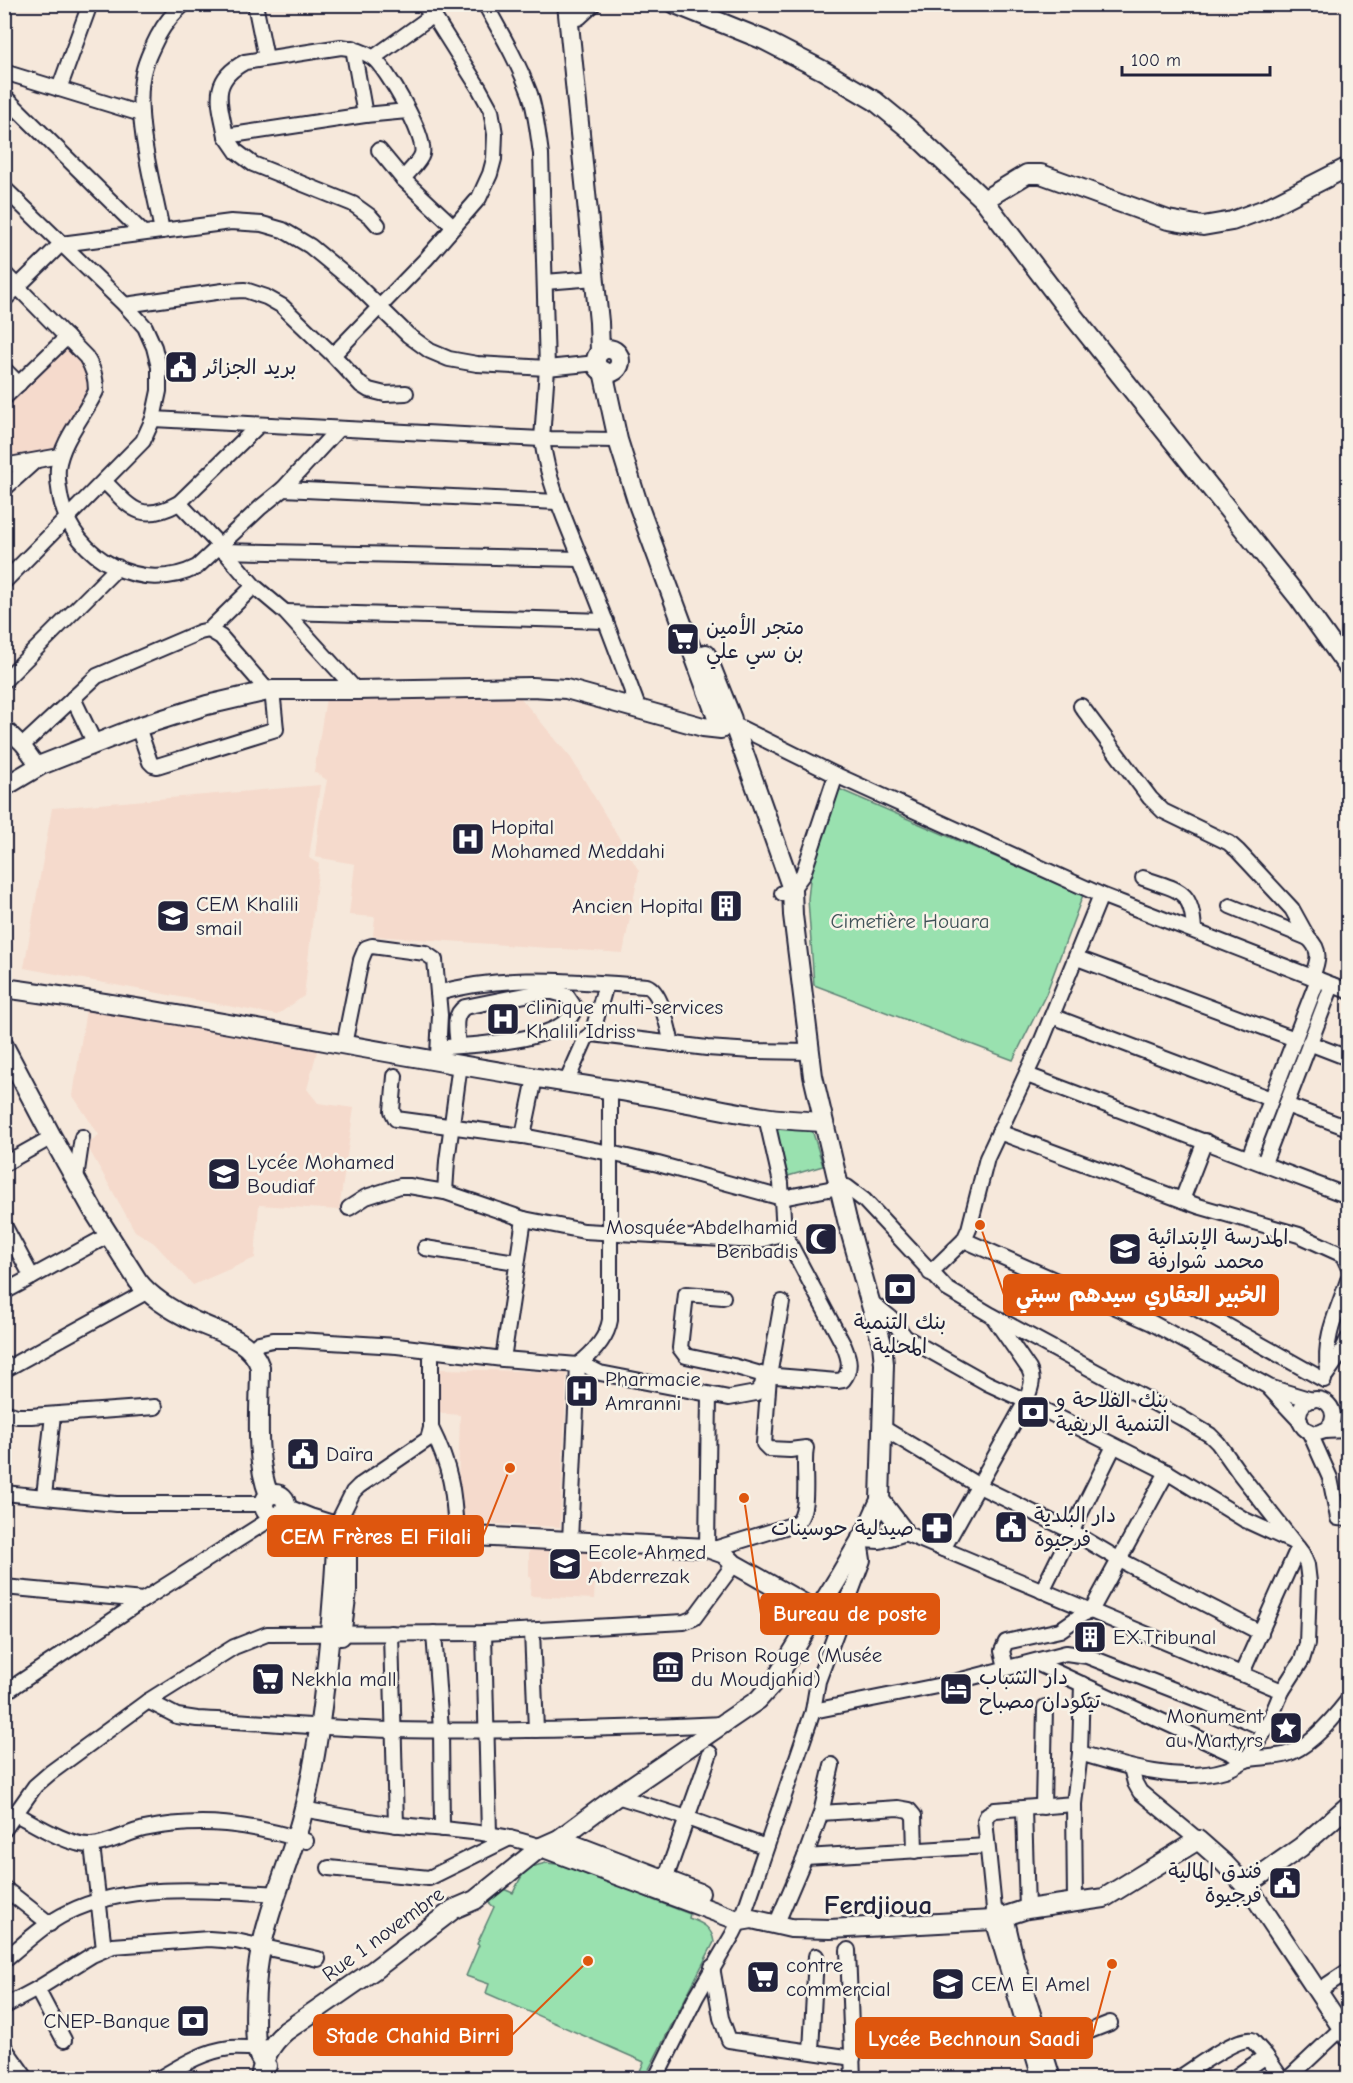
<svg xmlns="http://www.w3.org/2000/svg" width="1353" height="2083" viewBox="0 0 1353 2083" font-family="'Comic Neue','Playpen Sans Arabic',sans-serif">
<rect width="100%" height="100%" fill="#f6e8db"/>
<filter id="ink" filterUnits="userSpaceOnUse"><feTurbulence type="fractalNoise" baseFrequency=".0167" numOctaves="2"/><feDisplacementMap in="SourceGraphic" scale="12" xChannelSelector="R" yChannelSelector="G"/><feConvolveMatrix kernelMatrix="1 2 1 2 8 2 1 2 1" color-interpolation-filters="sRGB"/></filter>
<g filter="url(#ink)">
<g fill="#f5dacc">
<path d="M64,346L85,365L90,385L85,404L68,422L54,450L5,458V412L12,405L13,397Z"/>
<path d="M520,697L571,758L639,871L623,953L373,936L375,917L349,915L355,864L315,857L319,821L327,780L314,772L326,698Z"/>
<path d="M320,785L309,858L319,864L304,996L277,1015L24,968L52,808Z"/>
<path d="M86,1009L318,1048L307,1089L318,1103L354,1108L339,1210L259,1205L255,1258L193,1285L154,1243L135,1231L86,1144L99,1135L73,1096Z"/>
<path d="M439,1369L567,1372L560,1527L457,1522L460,1415L436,1413Z"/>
<path d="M529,1547L601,1551L600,1581H595L594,1599L530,1596L531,1577H529Z"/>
</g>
<g fill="#99e1af" stroke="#5e8275" stroke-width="1.5">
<path d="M839,789L1083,895L1046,994L1013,1060L814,985L808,899L811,870Z"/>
<path d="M773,1119L810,1123L823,1166L788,1176Z"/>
<path d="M546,1863L567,1865L587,1875L589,1871L653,1900L690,1914L689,1918C702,1923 712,1927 714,1942L647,2073L640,2071L644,2062L486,1993L489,1984L466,1976L479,1945L477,1944L494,1907L488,1902L501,1888L513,1893C523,1873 523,1868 546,1863Z"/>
</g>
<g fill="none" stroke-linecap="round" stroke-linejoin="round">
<defs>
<g id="minor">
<path d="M255,4L266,58"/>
<path d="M485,4C501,33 518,62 530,94C536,113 538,134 541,154L547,368L542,439C548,485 568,526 585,569C604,615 621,662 639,710"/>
<path d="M4,5L5,4"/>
<path d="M353,48L365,115"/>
<path d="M373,58L433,15"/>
<path d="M4,72L141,114"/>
<path d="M59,89L90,4"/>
<path d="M4,96L143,233"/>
<path d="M226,136L237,152L253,164L353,204L371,217L378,225"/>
<path d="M379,150L403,179L454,227"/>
<path d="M403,179C408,172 420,162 422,154C427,137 386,67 372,57C362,51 352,48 341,47L245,62C209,81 220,103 226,136L365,115L407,111"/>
<path d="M4,188L125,305L145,327L154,347L159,367V391L153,419L143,441L4,582"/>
<path d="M162,231C154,188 135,122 142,79C144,64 151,50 158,36C165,23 172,14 184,4"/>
<path d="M4,273L86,357C93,368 96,377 96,391C84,416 62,440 58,468C57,479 59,490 61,500C74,559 142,595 197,567L261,507L283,489L338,429"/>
<path d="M545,282L595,278"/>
<path d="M4,300L61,244L231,222L262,224L283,230L310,246L355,283L408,335L430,351L449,359L477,364L547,368L597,363"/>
<path d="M125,305L223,291L245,290L266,297L282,306L333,355L361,385L369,390L385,394L406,393"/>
<path d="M333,355L426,259L479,198L490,174L494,159L495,134L491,110L479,88L433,15L422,4"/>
<path d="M4,369L19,384"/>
<path d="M4,398L67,337"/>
<path d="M153,419L542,439L618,440"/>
<path d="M4,466L60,456"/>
<path d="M104,481C131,508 140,524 179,503L259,425"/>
<path d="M4,489L35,461"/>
<path d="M283,489L557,502"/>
<path d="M179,503L220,546L254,586L285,612L356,690"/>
<path d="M223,551L581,559"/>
<path d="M285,612L606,621"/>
<path d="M209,630L254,586"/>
<path d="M4,681L118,567"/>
<path d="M73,698L95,744"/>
<path d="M1081,706L1150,798L1163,811L1229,843L1238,851L1292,909L1308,938"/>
<path d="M737,726L836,775L1101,895L1348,991"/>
<path d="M4,727L23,745L38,766"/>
<path d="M138,727L150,762L153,765L157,766L276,729L272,690"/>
<path d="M23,745L97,676L200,632L209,630L221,637L267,690"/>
<path d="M1143,878C1178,891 1192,888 1194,930"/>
<path d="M782,893L792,889L803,874L836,775"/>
<path d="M1230,906L1308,938C1322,950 1318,961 1312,977"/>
<path d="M1077,958L1295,1039"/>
<path d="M438,993C506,973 577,982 647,986C662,992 668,1029 672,1044"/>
<path d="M1052,1016L1271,1099"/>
<path d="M592,1034L606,984"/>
<path d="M1309,1043L1348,1058"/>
<path d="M344,1045L361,960L366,948L372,946L425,953L435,960L440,1015L438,1055"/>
<path d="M439,1048C471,1044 565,1044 575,1008L567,996L553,992H541L465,1007C452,1015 457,1032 458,1046"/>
<path d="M1027,1075L1348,1196"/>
<path d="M395,1076L392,1111L396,1119L523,1136L610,1153L658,1164L782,1198L839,1187H847L864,1200L947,1289L991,1315L1180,1417L1210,1435L1218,1443L1240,1474L1302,1553L1307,1565L1309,1582L1307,1644L1302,1660L1282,1691L1266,1729L1246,1760L1034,1662"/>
<path d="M566,1083L586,1038L592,1034L707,1048L753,1051L810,1052"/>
<path d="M1286,1105L1348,1128"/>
<path d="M999,1132L1198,1206L1299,1235L1343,1255L1348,1266"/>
<path d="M523,1136L535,1078"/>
<path d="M1249,1157L1318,979"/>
<path d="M1264,1163L1332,985"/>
<path d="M4,1164L52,1137"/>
<path d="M76,1178L82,1137"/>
<path d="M445,1192L447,1161L460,1064"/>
<path d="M1182,1200L1205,1141"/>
<path d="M349,1208L366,1197L400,1186H409L445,1192L524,1219L584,1231L740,1240H760L784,1233"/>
<path d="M4,1225L32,1277L107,1236"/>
<path d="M964,1240L1152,1323L1269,1387L1312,1400"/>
<path d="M425,1248L517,1262"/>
<path d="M930,1273L964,1240L969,1229L987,1158L1040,1045L1101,895"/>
<path d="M1156,1286L1324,1380"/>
<path d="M4,1292L32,1277"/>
<path d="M723,1297L686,1294L680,1348L686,1356L733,1366L764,1375L837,1381L843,1380C852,1369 849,1358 844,1346L784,1233L781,1183L766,1117"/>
<path d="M871,1302L891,1318L905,1337L987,1383L1026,1401L1167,1472L1245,1520L1291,1541"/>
<path d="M251,1350L259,1343L273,1340H297L397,1346L503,1359L578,1365C592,1354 607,1338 610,1320V1089"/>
<path d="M503,1359L524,1219"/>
<path d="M582,1362L590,1368L600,1373L729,1398L756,1393L762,1386L764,1375"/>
<path d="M4,1370L146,1292"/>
<path d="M1328,1370C1323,1338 1338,1310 1348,1280"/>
<path d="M1326,1375L1340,1355L1348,1339"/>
<path d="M1270,1389L1300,1421"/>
<circle cx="1316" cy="1416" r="17"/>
<path d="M4,1412L17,1416H31L155,1407"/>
<path d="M431,1428C451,1468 454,1490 456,1535"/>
<path d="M883,1428L979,1486L1071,1531L1118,1559L1261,1633"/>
<path d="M1309,1431L1330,1478L1338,1518L1348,1519"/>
<path d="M1323,1431L1348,1430"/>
<path d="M4,1493L116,1504H264"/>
<path d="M44,1496L53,1415"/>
<path d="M336,1526L353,1492L359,1486L428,1439L431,1428V1351"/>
<path d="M890,1532L907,1534L1282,1691"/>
<path d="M570,1541L578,1365"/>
<path d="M707,1548L709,1395"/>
<path d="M714,1549L795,1524C812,1513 802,1467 806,1448L790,1450L769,1449L764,1444L769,1376L782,1302"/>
<path d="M943,1549L1026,1401C1030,1389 1035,1381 1029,1369L993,1317"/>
<path d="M4,1587L143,1600"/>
<path d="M1042,1591L1114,1446"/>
<path d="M532,1631L536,1730"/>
<path d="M391,1633L396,1825"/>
<path d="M434,1633L441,1729L442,1829"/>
<path d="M484,1633L489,1834"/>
<path d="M1006,1667L1002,1651L1006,1642L1060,1630L1083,1614L1091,1611L1167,1472"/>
<path d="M1242,1673L1298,1548"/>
<path d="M4,1693L143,1600L277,1515"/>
<path d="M148,1701L177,1716L197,1719C262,1722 327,1728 392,1730C503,1732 614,1729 724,1724"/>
<path d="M813,1711L942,1685L1066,1653L1087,1656L1207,1703L1266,1729"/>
<path d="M1080,1753C1123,1766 1180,1784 1225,1770C1233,1768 1239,1763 1246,1760C1253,1757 1275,1758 1287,1754C1309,1747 1334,1718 1348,1700"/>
<path d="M1131,1768L1135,1783L1140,1792L1198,1840"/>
<path d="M617,1796L687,1818L766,1847"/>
<path d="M1043,1807L1045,1707"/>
<path d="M303,1809C335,1815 368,1822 400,1825C447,1830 497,1831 541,1847"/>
<path d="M1024,1809L1027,1909"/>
<path d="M821,1813L898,1808L909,1810L914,1816L915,1851"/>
<path d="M16,1814C35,1824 69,1846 91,1845C109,1844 126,1833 144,1829C203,1817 249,1824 306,1841"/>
<path d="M4,1830L35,1786L50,1773L148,1701L234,1647L267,1634L484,1633L684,1622L694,1618L734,1564"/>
<path d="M92,1845L104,1949"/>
<path d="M805,1857L987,1846"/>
<path d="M329,1868L429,1878L510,1838"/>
<path d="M665,1880L710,1753"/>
<path d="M4,1888L50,1924"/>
<path d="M1075,1902L1074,1804L1080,1753L1082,1684"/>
<path d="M998,1912L1006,1916L1016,1959L1053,2078"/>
<path d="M776,1925L805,1857L821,1813L832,1765"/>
<path d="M848,1950L853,2078"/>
<path d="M4,1960C24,1944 44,1924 67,1913C129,1882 211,1890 278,1894"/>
<path d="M712,1967L721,2018L729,2040L853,2058"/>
<path d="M37,1989L64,2040"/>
<path d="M1318,1991L1348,1971"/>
<path d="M7,2005L37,1989L92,1955L113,1946L209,1939L236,1941L318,1959"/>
<path d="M1042,2043L1087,2032L1110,2023"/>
<path d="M4,2047L26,2078"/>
<path d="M811,2051L816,1956"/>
<path d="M1266,2056L1281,2078"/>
<path d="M160,2078C182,2065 204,2051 230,2048C241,2047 253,2049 264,2048"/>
<path d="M656,2078L696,1997L733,1934L745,1910L813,1711L818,1681L863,1560L860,1541"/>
<path d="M1040,2078L993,1920L994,1909L985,1820L988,1814L995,1810L1074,1804"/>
<path d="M1179,2078C1194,2069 1235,2037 1252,2040L1266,2056L1234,2078"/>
<path d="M1289,2078L1342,2028"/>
</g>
<g id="major">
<path d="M567,4L599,322L600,352"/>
<path d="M675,4L764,40L824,71L875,101L908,128L984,200L1061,301L1298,597L1348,667"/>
<path d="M578,16L591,4"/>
<path d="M984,200L1027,174H1041L1168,220L1203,226L1232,221L1265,209L1348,167"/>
<circle cx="608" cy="361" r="12"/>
<path d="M603,371L618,440L639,507L720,726"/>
<path d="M706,654L732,719"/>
<path d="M4,787L41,765L138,727L207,705L272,690H356L532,687L566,689L703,727L721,729"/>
<path d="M4,988C207,1016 406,1059 608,1089C660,1096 712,1109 764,1117C783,1120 803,1121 823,1122"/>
<path d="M4,1046L52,1137L93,1210L138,1281C152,1299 173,1311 194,1321C218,1332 251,1339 260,1367C260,1407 254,1458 269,1495"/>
<circle cx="275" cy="1505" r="11"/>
<path d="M880,1500L902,1529"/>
<path d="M285,1508L310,1518L336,1526L380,1527L435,1534L707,1548L724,1554L734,1564L817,1611"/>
<path d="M861,1538L880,1539L900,1533"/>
<path d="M341,1636L347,1591V1555"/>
<path d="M559,1839L700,1893"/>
<path d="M541,1847L740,1921L752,1919L791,1928L830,1929L993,1920L1027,1909L1104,1898L1198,1840L1224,1863L1253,1894L1348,2037"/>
<path d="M1245,1886L1301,1847L1348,1806"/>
<path d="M267,2066C264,2063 260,2060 259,2056C252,2040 256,1978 259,1960C267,1912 288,1867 301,1820C318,1756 325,1687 331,1621C333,1590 337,1558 336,1526"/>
<path d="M260,2078C263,2058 271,2044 286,2031L374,1970L454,1909L475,1900L541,1847L559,1839L617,1796L758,1700L774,1682L837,1580L867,1529L880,1500L884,1364L882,1344L847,1220L813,1076L793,915L792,889L736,731"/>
</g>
</defs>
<use href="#minor" stroke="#22223b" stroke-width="18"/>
<use href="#major" stroke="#22223b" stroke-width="22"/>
<use href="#minor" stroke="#f7f3e8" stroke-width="14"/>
<use href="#major" stroke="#f7f3e8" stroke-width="18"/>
</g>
</g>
<defs>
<symbol id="civic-square" viewBox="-11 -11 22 22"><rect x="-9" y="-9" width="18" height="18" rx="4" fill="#22223b" stroke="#f7f3e8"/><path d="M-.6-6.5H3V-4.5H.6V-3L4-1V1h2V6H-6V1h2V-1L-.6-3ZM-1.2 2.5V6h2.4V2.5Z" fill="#fff"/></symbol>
<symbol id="supermarket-square" viewBox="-11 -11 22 22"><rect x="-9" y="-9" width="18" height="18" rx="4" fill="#22223b" stroke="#f7f3e8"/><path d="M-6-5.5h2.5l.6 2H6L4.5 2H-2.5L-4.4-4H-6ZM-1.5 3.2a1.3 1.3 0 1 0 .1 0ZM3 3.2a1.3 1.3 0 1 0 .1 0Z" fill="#fff"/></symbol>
<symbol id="hospital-square" viewBox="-11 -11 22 22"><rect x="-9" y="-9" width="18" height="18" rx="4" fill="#22223b" stroke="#f7f3e8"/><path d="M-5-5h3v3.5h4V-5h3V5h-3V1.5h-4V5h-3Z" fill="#fff"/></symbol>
<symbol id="building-square" viewBox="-11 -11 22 22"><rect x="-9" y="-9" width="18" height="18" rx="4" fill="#22223b" stroke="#f7f3e8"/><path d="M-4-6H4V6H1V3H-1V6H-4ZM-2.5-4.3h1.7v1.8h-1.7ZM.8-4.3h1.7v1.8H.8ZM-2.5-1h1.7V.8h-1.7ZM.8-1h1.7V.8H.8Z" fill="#fff"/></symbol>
<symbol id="school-square" viewBox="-11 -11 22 22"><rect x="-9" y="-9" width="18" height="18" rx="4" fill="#22223b" stroke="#f7f3e8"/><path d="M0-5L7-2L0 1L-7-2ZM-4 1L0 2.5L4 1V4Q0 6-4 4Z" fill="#fff"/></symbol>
<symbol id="mosque-square" viewBox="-11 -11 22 22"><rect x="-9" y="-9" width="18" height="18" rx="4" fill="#22223b" stroke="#f7f3e8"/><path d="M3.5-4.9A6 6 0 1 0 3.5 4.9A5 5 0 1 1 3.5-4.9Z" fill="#fff"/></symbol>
<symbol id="bank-square" viewBox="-11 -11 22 22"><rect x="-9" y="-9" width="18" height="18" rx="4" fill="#22223b" stroke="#f7f3e8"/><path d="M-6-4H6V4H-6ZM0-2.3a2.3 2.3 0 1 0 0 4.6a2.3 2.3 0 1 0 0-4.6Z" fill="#fff"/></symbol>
<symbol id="pharmacy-square" viewBox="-11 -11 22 22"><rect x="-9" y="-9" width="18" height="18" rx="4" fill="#22223b" stroke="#f7f3e8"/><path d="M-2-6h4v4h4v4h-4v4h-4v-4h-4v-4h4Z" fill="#fff"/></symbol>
<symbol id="museum-square" viewBox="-11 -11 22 22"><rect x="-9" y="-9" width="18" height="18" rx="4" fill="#22223b" stroke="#f7f3e8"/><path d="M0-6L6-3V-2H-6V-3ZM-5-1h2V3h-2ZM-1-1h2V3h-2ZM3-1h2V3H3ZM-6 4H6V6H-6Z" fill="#fff"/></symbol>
<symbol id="hotel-square" viewBox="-11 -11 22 22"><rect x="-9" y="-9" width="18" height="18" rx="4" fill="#22223b" stroke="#f7f3e8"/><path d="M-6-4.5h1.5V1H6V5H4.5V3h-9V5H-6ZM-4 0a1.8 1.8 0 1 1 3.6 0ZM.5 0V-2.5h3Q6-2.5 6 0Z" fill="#fff"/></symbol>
<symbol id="sight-square" viewBox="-11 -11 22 22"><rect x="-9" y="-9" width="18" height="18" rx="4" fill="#22223b" stroke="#f7f3e8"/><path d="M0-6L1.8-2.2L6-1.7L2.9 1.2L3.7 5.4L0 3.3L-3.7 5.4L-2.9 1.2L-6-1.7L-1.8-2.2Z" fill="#fff"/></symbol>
</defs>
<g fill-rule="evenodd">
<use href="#civic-square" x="162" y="348" width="38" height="38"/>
<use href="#supermarket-square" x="664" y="620" width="38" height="38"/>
<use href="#hospital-square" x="449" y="820" width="38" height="38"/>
<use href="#building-square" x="707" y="887" width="38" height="38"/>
<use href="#school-square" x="154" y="897" width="38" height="38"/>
<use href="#hospital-square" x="484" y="1000" width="38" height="38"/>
<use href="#school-square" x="205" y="1155" width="38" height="38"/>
<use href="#mosque-square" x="802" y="1220" width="38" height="38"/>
<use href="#school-square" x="1106" y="1230" width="38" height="38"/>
<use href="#bank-square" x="881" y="1270" width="38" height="38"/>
<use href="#hospital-square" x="563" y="1372" width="38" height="38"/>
<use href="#bank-square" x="1014" y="1393" width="38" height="38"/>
<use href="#civic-square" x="284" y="1435" width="38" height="38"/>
<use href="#civic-square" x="992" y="1508" width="38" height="38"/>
<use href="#pharmacy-square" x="918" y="1509" width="38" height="38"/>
<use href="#school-square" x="546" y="1545" width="38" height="38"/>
<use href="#building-square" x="1071" y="1618" width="38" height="38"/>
<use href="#museum-square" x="649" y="1648" width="38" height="38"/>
<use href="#supermarket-square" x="249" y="1660" width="38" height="38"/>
<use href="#hotel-square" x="937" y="1670" width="38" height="38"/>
<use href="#sight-square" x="1267" y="1709" width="38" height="38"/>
<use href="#civic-square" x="1266" y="1864" width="38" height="38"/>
<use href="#supermarket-square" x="744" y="1958" width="38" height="38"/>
<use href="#school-square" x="929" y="1965" width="38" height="38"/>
<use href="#bank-square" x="174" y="2002" width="38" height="38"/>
</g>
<g text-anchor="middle" stroke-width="5" stroke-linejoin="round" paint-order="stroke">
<g font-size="21" fill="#22223b" stroke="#f7f3e8" text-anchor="start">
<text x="204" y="374">بريد الجزائر</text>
<text x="706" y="634">متجر الأمين<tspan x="706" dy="24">بن سي علي</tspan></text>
<text x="491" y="834">Hopital<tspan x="491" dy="24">Mohamed Meddahi</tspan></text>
<text x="196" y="911">CEM Khalili<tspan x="196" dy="24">smail</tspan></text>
<text x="703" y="913" text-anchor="end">Ancien Hopital</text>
<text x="526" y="1014">clinique multi-services<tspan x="526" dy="24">Khalili Idriss</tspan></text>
<text x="247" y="1169">Lycée Mohamed<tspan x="247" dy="24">Boudiaf</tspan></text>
<text x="798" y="1234" text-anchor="end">Mosquée Abdelhamid<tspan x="798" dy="24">Benbadis</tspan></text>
<text x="1148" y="1244">المدرسة الإبتدائية<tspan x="1148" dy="24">محمد شوارفة</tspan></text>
<text x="900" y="1329" text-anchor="middle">بنك التنمية<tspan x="900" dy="24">المحلية</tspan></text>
<text x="605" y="1386">Pharmacie<tspan x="605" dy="24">Amranni</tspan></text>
<text x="1056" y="1407">بنك الفلاحة و<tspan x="1056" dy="24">التنمية الريفية</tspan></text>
<text x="326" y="1461">Daïra</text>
<text x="1034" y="1522">دار البلدية<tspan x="1034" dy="24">فرجيوة</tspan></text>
<text x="914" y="1535" text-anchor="end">صيدلية حوسينات</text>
<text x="588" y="1559">Ecole Ahmed<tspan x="588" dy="24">Abderrezak</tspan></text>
<text x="1113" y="1644">EX.Tribunal</text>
<text x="691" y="1662">Prison Rouge (Musée<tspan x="691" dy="24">du Moudjahid)</tspan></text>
<text x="979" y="1684">دار الشباب<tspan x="979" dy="24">تيكودان مصباح</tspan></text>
<text x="291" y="1686">Nekhla mall</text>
<text x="1263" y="1723" text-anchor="end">Monument<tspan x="1263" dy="24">au Martyrs</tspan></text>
<text x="1262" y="1878" text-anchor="end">فندق المالية<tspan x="1262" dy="24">فرجيوة</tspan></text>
<text x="786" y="1972">contre<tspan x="786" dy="24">commercial</tspan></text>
<text x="971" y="1991">CEM El Amel</text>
<text x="170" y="2028" text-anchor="end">CNEP-Banque</text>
</g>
<g font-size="21" fill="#405258" stroke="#f7f3e8">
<text x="910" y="928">Cimetière Houara</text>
</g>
<g font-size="21" fill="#22223b" stroke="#f7f3e8">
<text transform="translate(383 1934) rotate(-36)" y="7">Rue 1 novembre</text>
</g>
<g font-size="27" font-weight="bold" fill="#22223b" stroke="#f7f3e8">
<text x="878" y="1914">Ferdjioua</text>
</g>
</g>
<path fill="none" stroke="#de560e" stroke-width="2" d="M980 1225L1004 1295M510 1468L483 1536M744 1498L761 1614M588 1961L512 2035M1112 1964L1092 2038"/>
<g fill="#de560e" stroke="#f7f3e8" stroke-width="2">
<circle cx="980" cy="1225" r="6"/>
<circle cx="510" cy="1468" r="6"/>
<circle cx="744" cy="1498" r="6"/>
<circle cx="588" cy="1961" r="6"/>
<circle cx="1112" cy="1964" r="6"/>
</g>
<g fill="#de560e" stroke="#de560e" stroke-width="2">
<rect x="1004" y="1275" width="274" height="40" rx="6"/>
<rect x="268" y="1516" width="215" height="40" rx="6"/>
<rect x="761" y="1594" width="178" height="40" rx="6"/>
<rect x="314" y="2015" width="198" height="40" rx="6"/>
<rect x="856" y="2018" width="236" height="40" rx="6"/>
</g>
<g font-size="22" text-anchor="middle" font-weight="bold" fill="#fff">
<text x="1141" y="1302">الخبير العقاري سيدهم سبتي</text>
<text x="376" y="1544">CEM Frères El Filali</text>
<text x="850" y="1621">Bureau de poste</text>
<text x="413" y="2043">Stade Chahid Birri</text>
<text x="974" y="2046">Lycée Bechnoun Saadi</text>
</g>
<rect width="1353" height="2083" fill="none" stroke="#f7f3e8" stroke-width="24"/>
<rect x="12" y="12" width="1329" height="2059" fill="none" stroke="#22223b" stroke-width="2" filter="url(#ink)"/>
<path d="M1122 66v9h148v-9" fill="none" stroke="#22223b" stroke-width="3"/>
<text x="1131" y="66" font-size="18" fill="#22223b" stroke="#f7f3e8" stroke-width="4.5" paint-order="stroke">100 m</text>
</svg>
